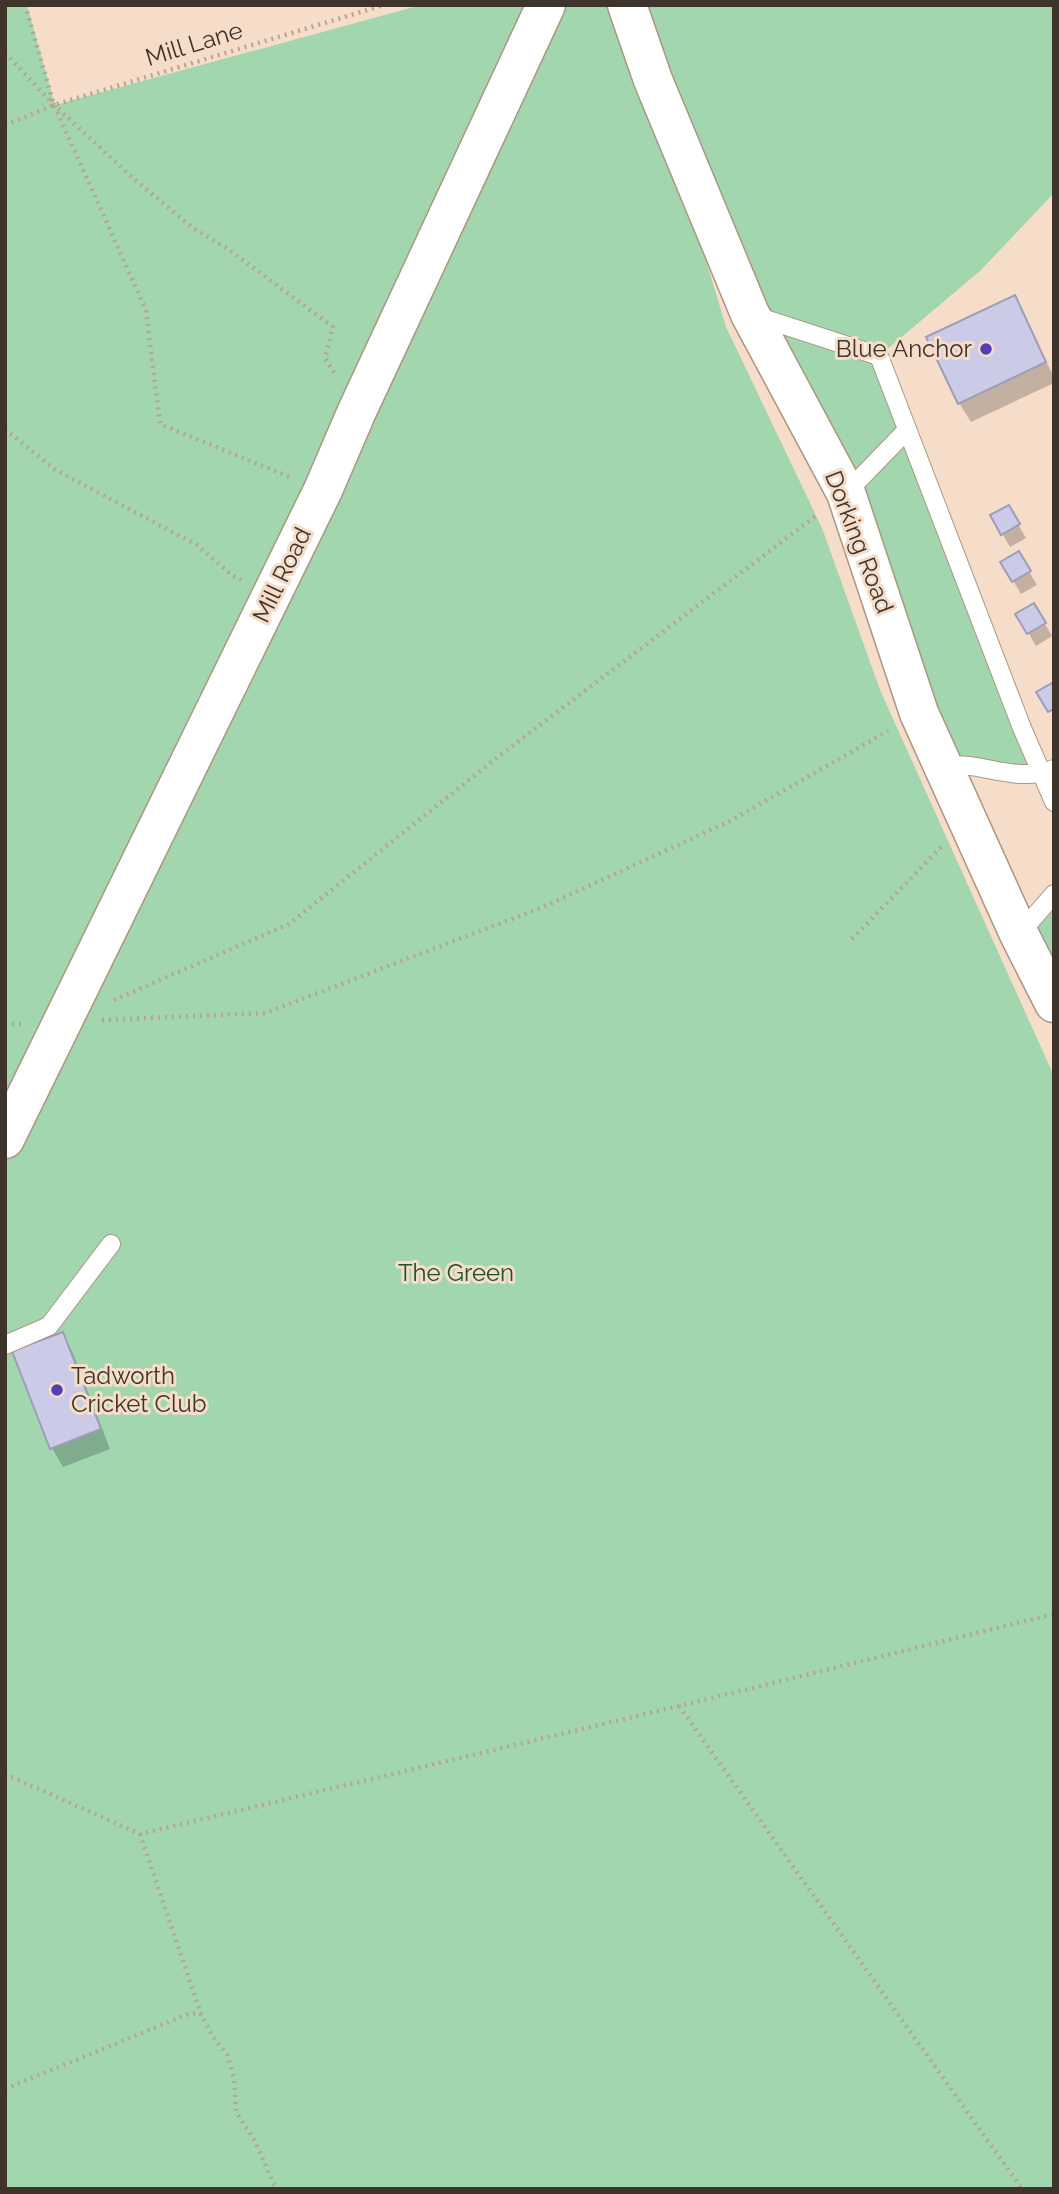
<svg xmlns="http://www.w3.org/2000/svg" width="1059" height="2194" viewBox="0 0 1059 2194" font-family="Raleway,sans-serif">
<rect width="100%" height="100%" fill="#f5ddc9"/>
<g fill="#a1d6af">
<path d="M5,5H27L55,105L421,5H1054V193L980,271L879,356L1041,773L943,765L655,90L726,327L822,528L880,690L1054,1076V2189H5Z"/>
<path d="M1054,894V1003L1019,934Z"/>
</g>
<g fill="#0003">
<path d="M1014,297L1054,377V383L971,422L959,403Z"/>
<path d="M1008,507L1026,538L1010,547L992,516Z"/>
<path d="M1018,553L1037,585L1021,594L1002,562Z"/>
<path d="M1034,605L1052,636L1036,646L1018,614Z"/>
<path d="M62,1334L73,1353L110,1449L63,1467L52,1448Z"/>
</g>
<g fill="#cccbe7" stroke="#9e9db7" stroke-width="2">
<path d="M1015,295L1046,362L958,404L926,337Z"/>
<path d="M1009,505L1020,524L1001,535L990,515Z"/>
<path d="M1019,551L1031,571L1012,582L1000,562Z"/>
<path d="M1034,603L1046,623L1027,634L1015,614Z"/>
<path d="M1054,682V709L1048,712L1036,692Z"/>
<path d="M63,1332L101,1429L50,1449L12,1351Z"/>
</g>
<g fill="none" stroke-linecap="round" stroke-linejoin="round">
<defs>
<g id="service">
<path d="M756,316L879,356L1022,728L1054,802"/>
<path d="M846,493L907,430"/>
<path d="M943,765C954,765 966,765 977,767C1003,772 1028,779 1054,769"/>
<path d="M1019,934L1054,894"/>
<path d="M5,1345L49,1326L111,1244"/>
</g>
<g id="secondary">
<path d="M627,5L653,80L750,314L846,493L919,713L1019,934L1054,1003"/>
<path d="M5,1139L323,490L357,411L546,5"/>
</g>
</defs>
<use href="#service" stroke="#ac9682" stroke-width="20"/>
<use href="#secondary" stroke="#ac9682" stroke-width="41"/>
<g stroke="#b7a494" stroke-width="4.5" stroke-dasharray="2 5" stroke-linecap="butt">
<path d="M25,5L54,105L146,310L160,424L290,477"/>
<path d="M5,53L54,105L134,179L193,228L228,249L333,327L325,358L335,374"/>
<path d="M5,125L54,105L384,5"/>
<path d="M5,429L54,469L197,545L233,576L241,580"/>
<path d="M852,939L942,846"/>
<path d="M114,1000L289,924L499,756L817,515"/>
<path d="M102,1020L265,1013L543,907L730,821L888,731"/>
<path d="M5,1024H21"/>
<path d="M679,1706L1022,2189"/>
<path d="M5,1774L140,1834L679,1706L1054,1614"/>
<path d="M140,1834L201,2014L213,2037L227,2054L234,2078L236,2112L255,2141L273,2183L279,2189"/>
<path d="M5,2089L191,2013L201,2014"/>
</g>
<use href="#service" stroke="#fff" stroke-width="18"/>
<use href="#secondary" stroke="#fff" stroke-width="38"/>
</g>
<g fill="#533eb5" stroke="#f5ddc9" stroke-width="2.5">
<circle cx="986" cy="349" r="7"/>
<circle cx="57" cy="1390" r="7"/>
</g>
<g text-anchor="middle" stroke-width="6" stroke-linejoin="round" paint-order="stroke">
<g font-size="24" fill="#3e342c" stroke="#f5ddc9">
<text transform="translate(194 44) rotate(-17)" y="8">Mill Lane</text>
<text transform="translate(859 542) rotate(69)" y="8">Dorking Road</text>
<text transform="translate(282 575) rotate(-64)" y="8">Mill Road</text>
</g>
<g font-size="24" fill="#3e342c" stroke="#f5ddc9" text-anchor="end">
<text x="972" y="357">Blue Anchor</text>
<text x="71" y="1384" text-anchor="start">Tadworth<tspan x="71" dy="28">Cricket Club</tspan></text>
</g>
<g font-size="24" fill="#1b4f2e" stroke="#f5ddc9">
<text x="456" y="1281">The Green</text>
</g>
</g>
<rect width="1059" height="2194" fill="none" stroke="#3e342c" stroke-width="14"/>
</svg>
